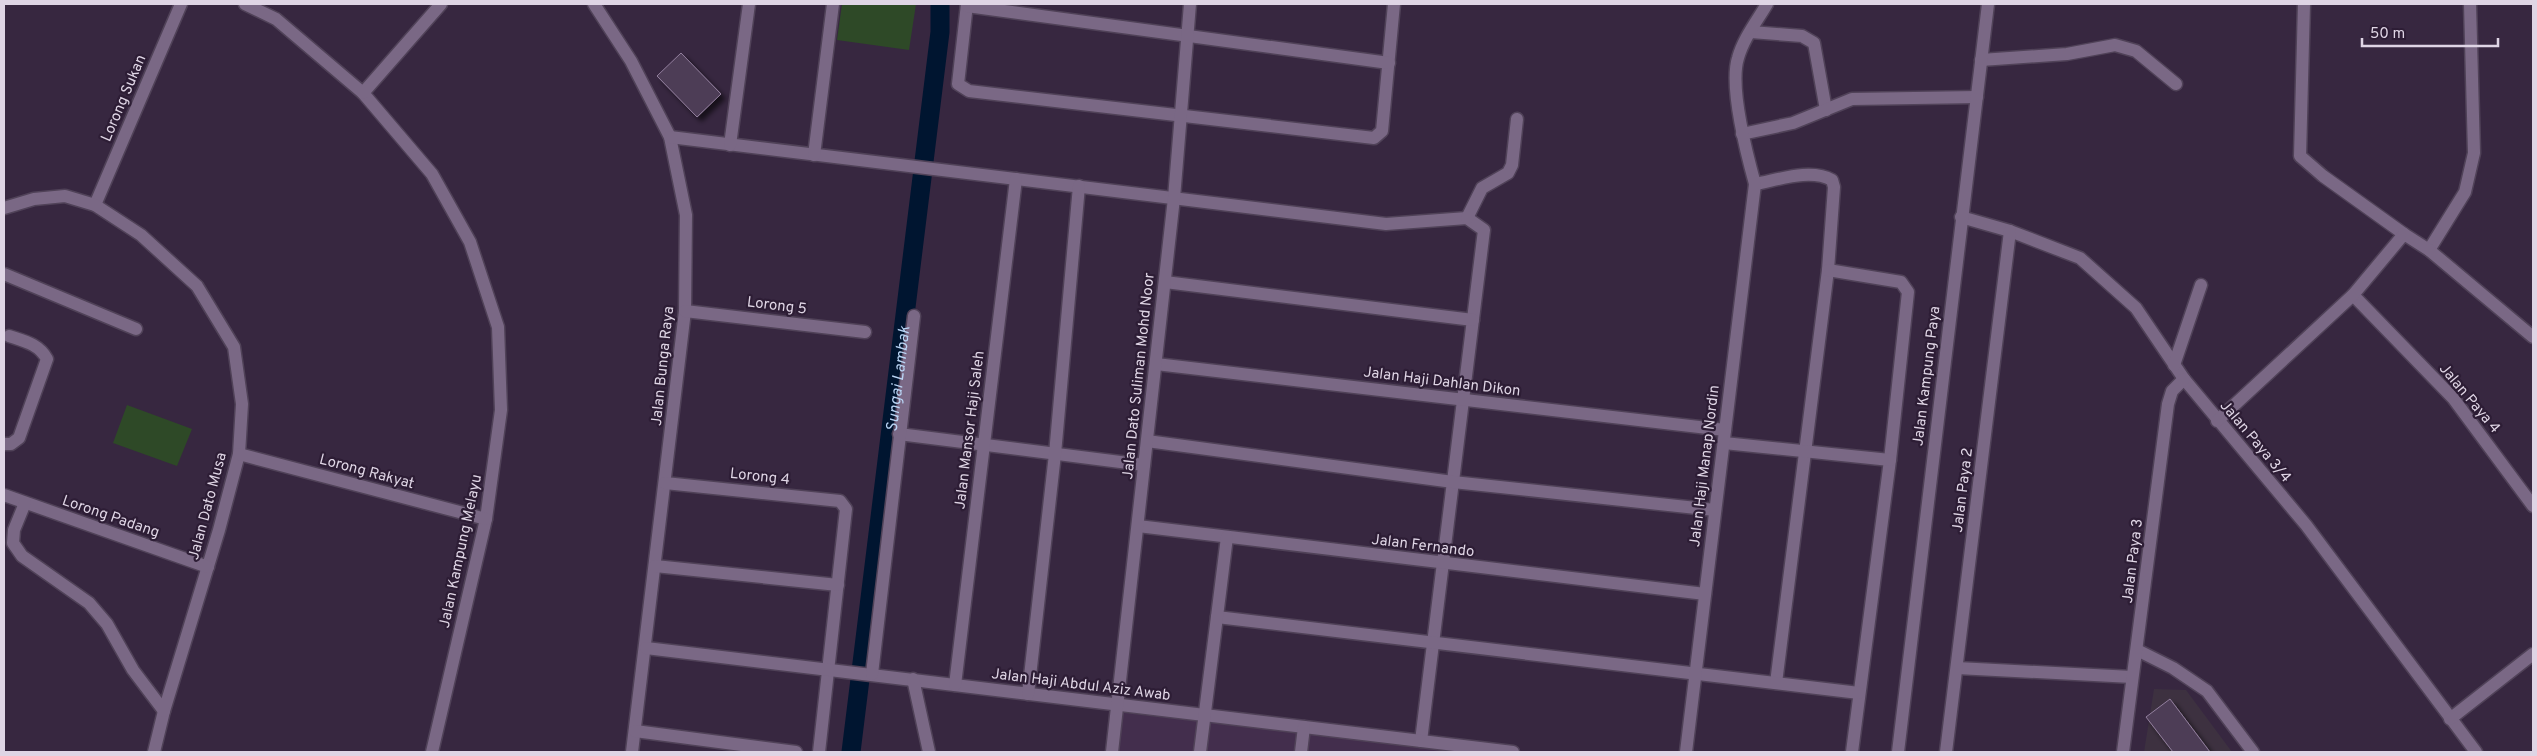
<svg xmlns="http://www.w3.org/2000/svg" width="2537" height="756" viewBox="0 0 2537 756" font-family="Overpass,sans-serif">
<defs>
<filter id="shadow"><feDropShadow dx="4.5" dy="4.5" stdDeviation="2.5" flood-color="#0009"/></filter>
</defs>
<rect width="100%" height="100%" fill="#372740"/>
<path fill="#432e4d" d="M1109,711L1463,752H1105Z"/>
<path fill="#3d3140" d="M2154,689L2186,690L2232,752H2144Z"/>
<g fill="#2e4927">
<path d="M842,4H916L909,50L837,40Z"/>
<path d="M127,405L192,429L177,466L113,443Z"/>
</g>
<g fill="none" stroke-linecap="round" stroke-linejoin="round">
<path stroke="#001530" stroke-width="19" id="s1" d="M851,752L940,32V4"/>
</g>
<g fill="#4d3c56" stroke="#93809e" filter="url(#shadow)">
<path d="M681,53L721,94L697,117L657,76Z"/>
<path d="M2170,699L2210,752H2173L2146,717Z"/>
</g>
<g fill="none" stroke-linecap="round" stroke-linejoin="round">
<defs>
<g id="minor">
<path d="M245,4L276,19L363,93L432,174L470,242L498,327L501,410L486,519L432,752"/>
<path d="M594,4L631,61L670,137L686,215L685,311L632,752"/>
<path d="M967,4L958,84L969,91L1374,138L1382,131L1394,4"/>
<path d="M2304,4L2300,156L2323,176L2404,234"/>
<path d="M967,6L1389,63"/>
<path d="M1751,32L1802,36L1814,43L1826,110"/>
<path d="M1981,60L2067,54L2115,45L2136,51L2176,84"/>
<path d="M363,93L441,4"/>
<path d="M1742,134L1793,123L1852,99L1977,97"/>
<path d="M670,137L1386,224L1467,218L1484,230L1421,741"/>
<path d="M730,145L749,4"/>
<path d="M814,155L833,4"/>
<path d="M1755,184C1778,180 1810,168 1832,180L1834,187L1828,270L1776,683"/>
<path d="M95,205L181,4"/>
<path d="M4,208L34,199L65,196L95,205L141,235L197,286L234,347L242,404L239,454L219,530L164,711L154,752"/>
<path d="M1961,217L2010,231L2080,258L2136,308L2184,379L2306,525L2476,752"/>
<path d="M1467,218L1482,188L1508,173L1512,165L1517,119"/>
<path d="M2429,250L2465,192L2474,153L2470,4"/>
<path d="M1828,270L1901,282L1908,292L1890,460L1852,752"/>
<path d="M4,274L136,329"/>
<path d="M1165,282L1473,320"/>
<path d="M2353,295L2453,398L2533,506"/>
<path d="M685,311L865,332"/>
<path d="M1156,364L1725,430"/>
<path d="M2174,365L2201,285"/>
<path d="M2217,421L2353,295L2404,234L2429,250L2533,337"/>
<path d="M899,434L1144,465"/>
<path d="M1147,441L1453,482L1715,510"/>
<path d="M1724,443L1890,460"/>
<path d="M4,444H11L19,438L47,359C39,344 24,341 9,336"/>
<path d="M239,454L486,519"/>
<path d="M665,483L840,501L846,509L819,752"/>
<path d="M4,495L208,567"/>
<path d="M25,503L14,530L13,543L22,556L89,603L107,624L133,670L164,711"/>
<path d="M1138,526L1705,594"/>
<path d="M655,566L838,585"/>
<path d="M1217,617L1859,693"/>
<path d="M646,648L1513,752"/>
<path d="M2137,650L2173,668L2207,691L2253,752"/>
<path d="M1957,668L2132,677"/>
<path d="M872,674L914,316"/>
<path d="M913,679L929,752"/>
<path d="M955,685L1016,179"/>
<path d="M1028,694L1055,454L1079,186"/>
<path d="M2450,719L2533,654"/>
<path d="M635,731L796,752"/>
<path d="M1112,752L1174,198L1190,4"/>
<path d="M1200,752L1227,537"/>
<path d="M1301,752L1304,727"/>
<path d="M1686,752L1755,184C1747,155 1729,87 1738,58C1743,39 1757,21 1767,4"/>
<path d="M1898,752L1988,4"/>
<path d="M1946,752L2010,231"/>
<path d="M2123,752L2168,404L2172,391L2184,379"/>
</g>
</defs>
<use href="#minor" stroke="#504258" stroke-width="15"/>
<use href="#minor" stroke="#7a6885" stroke-width="12"/>
</g>
<g text-anchor="middle" stroke-width="4.5" stroke-linejoin="round" paint-order="stroke">
<g font-size="15" fill="#dfd5e5" stroke="#2d1d35">
<text transform="translate(123 98) rotate(-67)" y="5">Lorong Sukan</text>
<text transform="translate(777 305) rotate(7)" y="5">Lorong 5</text>
<text transform="translate(662 366) rotate(-84)" y="5">Jalan Bunga Raya</text>
<text transform="translate(1138 376) rotate(-84)" y="5">Jalan Dato Suliman Mohd Noor</text>
<text transform="translate(1926 376) rotate(-83)" y="5">Jalan Kampung Paya</text>
<text transform="translate(1442 381) rotate(7)" y="5">Jalan Haji Dahlan Dikon</text>
<text transform="translate(2470 398) rotate(50)" y="5">Jalan Paya 4</text>
<text transform="translate(969 430) rotate(-83)" y="5">Jalan Mansor Haji Saleh</text>
<text transform="translate(2256 441) rotate(50)" y="5">Jalan Paya 3/4</text>
<text transform="translate(1704 466) rotate(-83)" y="5">Jalan Haji Manap Nordin</text>
<text transform="translate(367 471) rotate(15)" y="5">Lorong Rakyat</text>
<text transform="translate(760 476) rotate(6)" y="5">Lorong 4</text>
<text transform="translate(1962 490) rotate(-83)" y="5">Jalan Paya 2</text>
<text transform="translate(207 506) rotate(-75)" y="5">Jalan Dato Musa</text>
<text transform="translate(111 516) rotate(19)" y="5">Lorong Padang</text>
<text transform="translate(1423 545) rotate(7)" y="5">Jalan Fernando</text>
<text transform="translate(460 551) rotate(-78)" y="5">Jalan Kampung Melayu</text>
<text transform="translate(2132 561) rotate(-83)" y="5">Jalan Paya 3</text>
<text transform="translate(1081 684) rotate(7)" y="5">Jalan Haji Abdul Aziz Awab</text>
</g>
<g font-size="16" font-style="italic" fill="#bad5f5" stroke="#2d1d35">
<text dy="6" stroke="none"><textPath href="#s1" startOffset="376">Sungai Lambak</textPath></text>
</g>
</g>
<rect width="2537" height="756" fill="none" stroke="#dfd5e5" stroke-width="10"/>
<path d="M2362 38v8h136v-8" fill="none" stroke="#dfd5e5" stroke-width="2.5"/>
<text x="2370" y="38" font-size="15" fill="#dfd5e5" stroke="#2d1d35" stroke-width="4" paint-order="stroke">50 m</text>
</svg>
